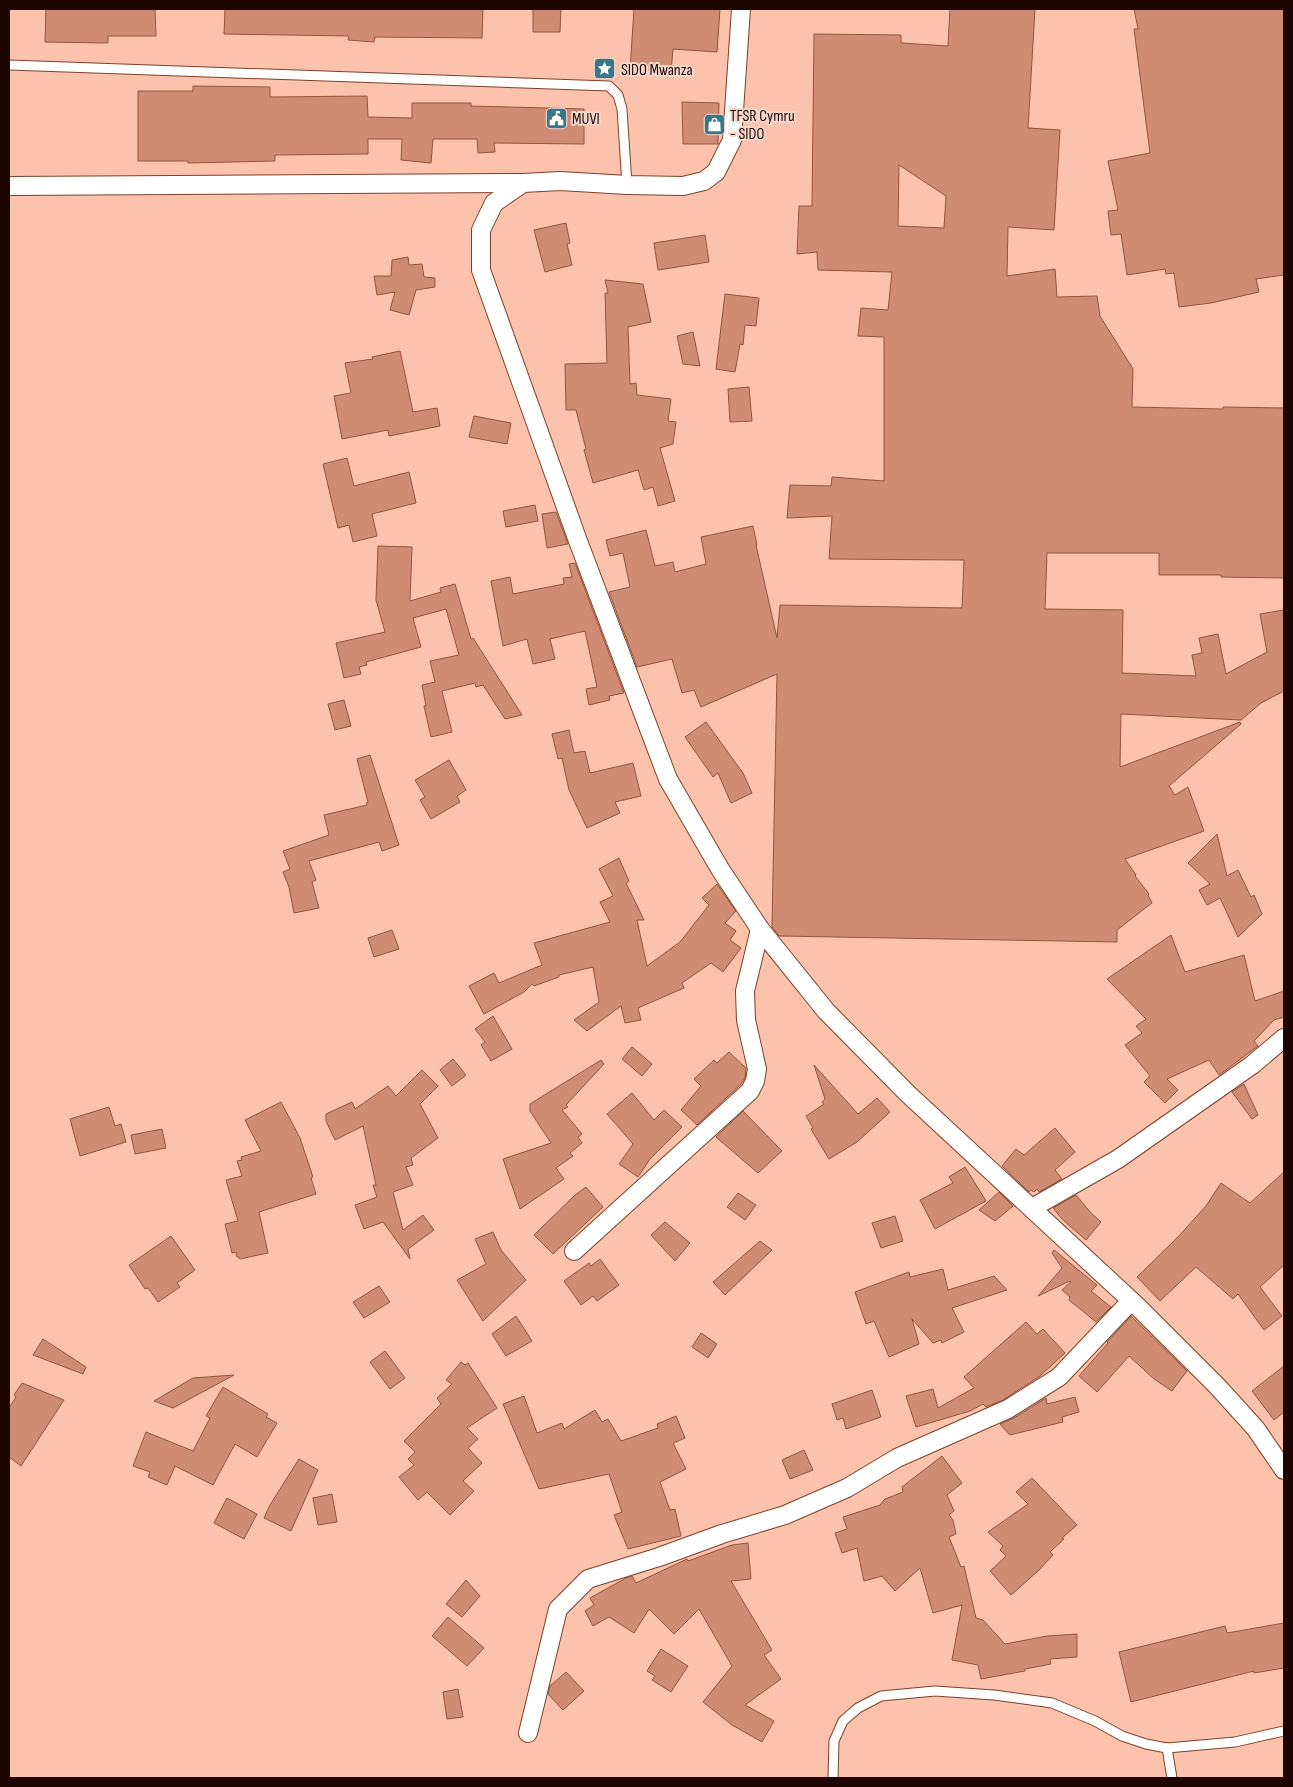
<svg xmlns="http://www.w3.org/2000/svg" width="1293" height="1787" viewBox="0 0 1293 1787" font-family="'Sofia Sans Condensed',sans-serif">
<rect width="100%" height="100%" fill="#fcc2ac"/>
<g fill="#cf8c72" stroke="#94543c" fill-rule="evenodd">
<path d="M46,9H155L156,36H108V43L45,42Z"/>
<path d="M225,9H483L482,38L375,37L374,42L348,40L349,36L224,34Z"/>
<path d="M533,9H561L560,32H533Z"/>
<path d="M634,9H720L717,52L673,49L671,72L630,69Z"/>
<path d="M950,9H1035L1028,128L1060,130L1054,230L1008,227L1007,276L1055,269L1057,297L1097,296L1100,316L1133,369L1132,407L1223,409V407L1284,408V578L1221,577V575H1159V553H1047L1045,609L1123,610L1122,673L1196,676L1192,655L1202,653L1199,638L1218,634L1226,674L1267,652L1260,614L1284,610V691L1261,703L1241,720L1121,714L1120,767L1240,722L1241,724L1169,786L1175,795L1188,787L1204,831L1125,859L1136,875L1135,876L1149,894L1148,895L1152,903L1117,930V942L779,936L772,927L777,674L701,707L694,690L682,693L672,659L637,667L609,592L630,587L623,553L610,556L606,540L646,530L655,566L673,562L675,572L706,564L701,537L753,526L757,545H756L777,638L780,605L962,608L964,560L829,559L832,516L787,518L790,485L831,486L832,477L884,481V337L858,336L861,308L888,310L892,272L818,270L817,252L797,254L799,206H812L814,34L901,35V43L948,46ZM899,165L946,196L944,228L898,226Z"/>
<path d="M1134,9H1284V275L1256,279L1259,292L1211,303L1179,307L1174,273L1166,274L1165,269L1127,275L1121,234L1111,235L1108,211L1118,210L1108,161L1150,153L1134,29H1138Z"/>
<path d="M193,86L270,87V97L367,96L368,117L412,118V103H471V106L584,109V144L494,143L495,152L478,153L477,139H433L431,163L401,160L402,139H368V154L275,155V161L188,163V161H138V91H193Z"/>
<path d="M682,102L719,103L718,144H683Z"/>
<path d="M566,223L570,243L567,244L572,265L545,272L534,230Z"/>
<path d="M705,235L709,262L658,270L654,243Z"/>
<path d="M408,257L409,265L422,264L424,277L435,278V287L416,290L409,315L390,310L395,292L377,295L374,276H391L392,260Z"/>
<path d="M605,280L643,284L651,322L628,327L630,384L636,383L637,395L671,399L668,421L676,422L673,444L660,448L675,501L658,506L653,487L644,490L638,470L593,483L584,450L586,449L576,410H566L565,364L607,363L605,293H608Z"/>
<path d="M725,294L759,298L756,326L745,325L743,345L740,344L735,372L716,369Z"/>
<path d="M693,332L700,366L683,364L677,336Z"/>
<path d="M400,351L413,412L437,408L440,426L389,436L388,430L342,439L334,396L351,393L345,363L373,359L372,357Z"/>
<path d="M749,387L752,421L730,422L728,389Z"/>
<path d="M474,416L511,423L507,444L469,437Z"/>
<path d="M347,458L354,486L409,472L416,503L372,514L377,536L353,542L349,525L338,528L323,464Z"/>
<path d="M535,505L538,521L506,527L503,511Z"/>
<path d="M556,512L568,544L547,548L542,514Z"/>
<path d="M378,546L412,547L410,601L441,592L440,588L455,584L471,639L473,638L522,715L505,719L483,685L476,687L475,683L442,691L452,732L431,737L424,706H426L422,685L435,682L430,661L459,655L446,609L413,618L421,647L366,662L367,665L359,667L361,674L344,678L336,643L385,632L376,600Z"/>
<path d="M575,563L624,693L609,696L610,700L589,705L586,689L597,687L585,631L550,639L555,659L533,664L527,639L503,646L491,581L510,577L513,594L564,584L563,578L572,577L569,564Z"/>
<path d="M344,700L351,726L335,730L328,704Z"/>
<path d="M706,722L743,773L752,793L731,803L718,773L713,777L685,737Z"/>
<path d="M569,730L574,753L585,751L590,773L633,763L641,796L615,802L620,813L587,828L569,790L562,758L558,759L552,734Z"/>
<path d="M370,755L399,845L382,851L379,842L309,861L316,880L312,882L319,908L294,913L289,887L283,872L290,869L283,851L329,835L324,815L367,805L366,803L368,802L357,759Z"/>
<path d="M449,760L466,790L457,796L460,802L431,819L420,800L425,797L415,780Z"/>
<path d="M1217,834L1227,876L1238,870L1251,897L1254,895L1262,914L1238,937L1220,898L1207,905L1199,890L1210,884L1188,863Z"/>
<path d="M619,858L629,881L626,883L644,920H637L647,966L680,942L709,905L702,898L717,884L736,911L725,923L736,931L730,940L741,948L723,972L711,963L682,983L684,988L638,1008L641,1020L625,1023L621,1006L587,1031L574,1020L599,1002L593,967L559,975V977L534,986L532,984L524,992L484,1014L469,986L494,973L499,983L542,965L534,943L610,922L600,902L613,896L599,869Z"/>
<path d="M392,930L399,949L374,957L368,938Z"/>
<path d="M1171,935L1185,972L1244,955L1255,1001L1284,991V1017L1274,1020L1254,1041L1258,1046L1219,1075L1209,1060L1167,1079L1178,1090L1165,1103L1144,1082L1150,1076L1125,1045L1142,1033L1136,1026L1146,1019L1107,979Z"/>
<path d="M493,1016L512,1049L491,1061L481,1045L485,1042L475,1029Z"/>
<path d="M632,1047L652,1064L642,1076L622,1059Z"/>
<path d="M729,1052L746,1068L745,1078L741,1084L697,1125L681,1110L701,1086L694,1079L714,1060L717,1063Z"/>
<path d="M453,1059L466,1075L452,1086L440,1070Z"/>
<path d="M601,1060L604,1064L566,1105L568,1107L562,1110L582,1134L578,1137L582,1143L570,1153L573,1156L556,1168L564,1179L520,1209L503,1159L551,1143L530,1111V1104Z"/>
<path d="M814,1065L858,1114L877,1098L890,1112L857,1142L829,1159L811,1129L813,1128L806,1116L824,1104L822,1102L825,1099Z"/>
<path d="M422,1070L438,1086L420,1104L438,1138L411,1158L413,1165L406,1167L413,1185L393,1192L403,1230L423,1215L434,1230L408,1249L410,1259L383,1222L364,1229L355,1205L377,1197L373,1185H376L363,1126L335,1140L326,1121V1114L352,1102L355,1109L388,1086L396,1096Z"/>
<path d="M1244,1084L1258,1115L1252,1119L1232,1092Z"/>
<path d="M632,1093L654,1120L664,1110L682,1127L650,1159L638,1177L619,1164L633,1144L607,1114Z"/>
<path d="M281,1102L300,1138L313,1177L311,1178L316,1194L259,1212L268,1253L240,1259L239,1257H237L236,1252L232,1253L225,1224L238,1221L226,1180L242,1176L237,1161L242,1160L241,1157L261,1151L245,1120Z"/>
<path d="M109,1107L115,1126L121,1124L126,1142L80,1156L70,1119Z"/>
<path d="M743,1111L782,1151L758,1173L716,1137Z"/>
<path d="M1055,1128L1075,1152L1055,1170L1062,1179L1039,1192L1037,1189L1034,1192L1031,1190L1029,1192L1002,1166L1016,1149L1024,1155Z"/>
<path d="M162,1129L166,1148L135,1154L131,1135Z"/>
<path d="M965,1167L986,1201L935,1229L920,1200L953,1183L949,1177Z"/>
<path d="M1284,1172V1265L1260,1287L1282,1316L1264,1330L1238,1294L1233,1299L1196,1267L1160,1301L1137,1277L1176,1239L1206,1206L1221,1183L1250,1203Z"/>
<path d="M586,1187L603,1207L553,1254L534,1235L575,1195Z"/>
<path d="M999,1192L1013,1206L995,1221L979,1210Z"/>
<path d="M738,1193L756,1205L745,1220L727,1207Z"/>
<path d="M1076,1195L1091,1213L1101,1222L1086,1240L1063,1220L1053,1208Z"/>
<path d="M895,1216L903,1241L881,1248L872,1223Z"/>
<path d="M665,1222L690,1243L675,1261L651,1235Z"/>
<path d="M493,1232L501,1250L526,1280L483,1321L457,1280L486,1264L475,1239Z"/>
<path d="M171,1236L195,1270L177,1283L180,1287L158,1302L148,1288L145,1289L129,1265Z"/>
<path d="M760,1241L772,1250L725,1295L713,1282Z"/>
<path d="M1054,1250L1097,1285L1091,1291L1111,1307L1096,1322L1069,1300L1070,1297L1062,1290L1071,1282L1070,1281L1038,1296L1062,1268L1052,1253Z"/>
<path d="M600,1259L619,1285L597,1301L593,1296L581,1305L564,1281L589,1263L591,1266Z"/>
<path d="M943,1269L948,1290L994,1276L1007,1290L952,1308L964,1332L942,1343L941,1340L933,1343L912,1319L919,1344L889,1357L874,1321L866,1324L855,1292L909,1272L910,1277Z"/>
<path d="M379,1286L390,1302L364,1318L353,1302Z"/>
<path d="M516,1316L532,1341L506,1356L492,1334Z"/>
<path d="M1131,1316L1187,1371L1172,1391L1154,1379L1129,1356L1097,1392L1079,1376L1108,1343L1107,1342Z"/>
<path d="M1026,1322L1037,1334L1043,1329L1065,1353L1040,1376L1003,1400L986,1407L983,1404L970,1411L916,1427L906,1396L933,1389L938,1408L974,1388L964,1377Z"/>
<path d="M701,1333L717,1344L708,1358L692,1347Z"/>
<path d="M43,1339L86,1367L83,1374L33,1355Z"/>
<path d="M385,1351L405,1378L390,1389L370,1362Z"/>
<path d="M461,1362L465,1365L468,1363L497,1408L467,1428L478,1439L468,1448L482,1463L463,1481L474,1491L450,1515L427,1492L418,1500L399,1477L414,1465L408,1459L415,1452L404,1441L441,1404L437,1398L452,1384L446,1380Z"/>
<path d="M1284,1366V1412L1274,1420L1252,1391Z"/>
<path d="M234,1375L173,1408L154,1401L193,1378Z"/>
<path d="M22,1383L64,1400L21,1466L9,1457V1408L16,1397L14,1395Z"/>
<path d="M223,1387L268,1414L266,1417L277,1423L257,1457L235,1444L213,1485L175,1466L167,1485L148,1477L150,1472L133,1466L146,1432L193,1451L210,1418L206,1416Z"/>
<path d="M872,1390L881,1417L846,1429L843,1418L837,1420L832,1404Z"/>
<path d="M524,1396L537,1433L562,1423L564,1429L595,1410L602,1422L608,1419L621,1441L658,1428L657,1424L676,1416L685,1438L673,1443L686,1469L660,1482L670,1510L675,1509L681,1536L628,1549L614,1515L622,1512L609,1474L539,1489L503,1404Z"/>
<path d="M1075,1397L1079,1412L1062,1417L1063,1422L1010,1435L1000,1424L1014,1418L1046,1398L1047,1404Z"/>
<path d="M804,1450L813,1470L790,1479L782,1460Z"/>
<path d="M942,1456L962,1483L947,1495L954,1511L949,1515L953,1520L956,1534L949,1537L961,1567L964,1566L976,1618L983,1620L1005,1644L1047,1636L1077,1634V1657L1050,1659L1051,1664L1025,1669V1671L981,1679L978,1665L952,1660L962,1605L933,1613L920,1568L895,1591L882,1576L864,1581L857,1548L842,1553L835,1533L847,1529L843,1517L880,1505L885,1499L903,1492L902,1487Z"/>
<path d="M299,1459L318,1470L291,1531L264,1518L270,1505Z"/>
<path d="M1032,1478L1077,1525L1062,1538L1064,1539L1050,1552L1053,1555L1038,1571L1011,1595L990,1571L1006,1556L1000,1550L1003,1546L988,1532L1028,1504L1016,1492Z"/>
<path d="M332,1494L337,1522L318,1525L313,1498Z"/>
<path d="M227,1498L257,1514L244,1539L214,1523Z"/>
<path d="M748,1543L751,1579L731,1581L772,1650L764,1655L781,1679L745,1705L774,1721L762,1742L732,1725L703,1702L732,1666L699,1609L674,1634L649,1609L634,1633L609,1617L593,1626L585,1611L594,1605L590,1598L626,1578L632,1576L636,1583L687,1559L688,1561L732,1545Z"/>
<path d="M466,1580L480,1596L462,1617L446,1604Z"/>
<path d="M448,1617L484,1648L467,1666L432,1636Z"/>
<path d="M1284,1623V1668L1254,1673V1671L1131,1702L1119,1652L1225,1626L1227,1633Z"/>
<path d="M661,1649L688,1666L671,1692L652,1680L655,1676L647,1671Z"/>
<path d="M566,1672L584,1691L563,1710L548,1694L550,1686Z"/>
<path d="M458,1689L463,1717L447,1719L443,1692Z"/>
</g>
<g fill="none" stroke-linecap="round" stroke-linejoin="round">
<defs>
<g id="service">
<path d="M9,65L609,86L618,95L622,109L627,185"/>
<path d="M1167,1748L1172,1778"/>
<path d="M833,1778L834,1741L843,1721L858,1708L881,1696L935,1691L994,1695L1052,1703L1095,1721L1122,1736L1146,1744L1167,1748L1235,1742L1284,1731"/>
</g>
<g id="minor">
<path d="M741,9L732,140L716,172L704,181L683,186L627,185L560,181L523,183L494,203L481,230V270L578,541L668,779L720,869L760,929L826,1011L908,1094L1137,1306L1218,1387L1256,1429L1284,1470"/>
<path d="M9,186L523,183"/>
<path d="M1032,1208L1118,1159L1252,1065L1284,1038"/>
<path d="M574,1251L750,1091L755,1081L757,1069L746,1020L745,991L760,929"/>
<path d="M528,1733L558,1609L588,1579L659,1557L722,1534L785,1515L847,1488L897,1458L1008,1409L1059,1377L1131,1301"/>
</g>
</defs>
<use href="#service" stroke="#7d4028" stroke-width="11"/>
<use href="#minor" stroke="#7d4028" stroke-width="20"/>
<use href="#service" stroke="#fff" stroke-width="9"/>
<use href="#minor" stroke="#fff" stroke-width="18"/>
</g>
<defs>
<symbol id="sight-square" viewBox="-11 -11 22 22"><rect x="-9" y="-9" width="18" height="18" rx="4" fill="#37778b" stroke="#f5d7cc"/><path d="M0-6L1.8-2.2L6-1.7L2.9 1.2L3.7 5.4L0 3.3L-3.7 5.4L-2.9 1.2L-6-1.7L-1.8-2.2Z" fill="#fff"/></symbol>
<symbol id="civic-square" viewBox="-11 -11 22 22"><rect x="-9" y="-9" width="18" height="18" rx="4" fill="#37778b" stroke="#f5d7cc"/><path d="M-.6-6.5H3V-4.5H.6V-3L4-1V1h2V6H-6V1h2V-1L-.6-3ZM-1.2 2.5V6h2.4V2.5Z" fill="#fff"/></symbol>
<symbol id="shop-square" viewBox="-11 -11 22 22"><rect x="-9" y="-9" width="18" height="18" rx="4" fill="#37778b" stroke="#f5d7cc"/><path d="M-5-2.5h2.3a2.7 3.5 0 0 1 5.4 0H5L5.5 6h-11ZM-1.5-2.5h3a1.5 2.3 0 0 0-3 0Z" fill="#fff"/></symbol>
</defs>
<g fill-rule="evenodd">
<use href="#sight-square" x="592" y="56" width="25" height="25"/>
<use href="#civic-square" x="544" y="106" width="25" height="25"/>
<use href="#shop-square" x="702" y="112" width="25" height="25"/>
</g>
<g text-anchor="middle" stroke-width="4" stroke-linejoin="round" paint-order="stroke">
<g font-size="16" fill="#1d0601" stroke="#f5d7cc" text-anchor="start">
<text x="621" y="75">SIDO Mwanza</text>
<text x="730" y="121">TFSR Cymru<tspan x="730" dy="18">- SIDO</tspan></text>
<text x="572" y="124">MUVI</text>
</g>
</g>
<rect width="1293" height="1787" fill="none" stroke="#1d0601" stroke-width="20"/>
</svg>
